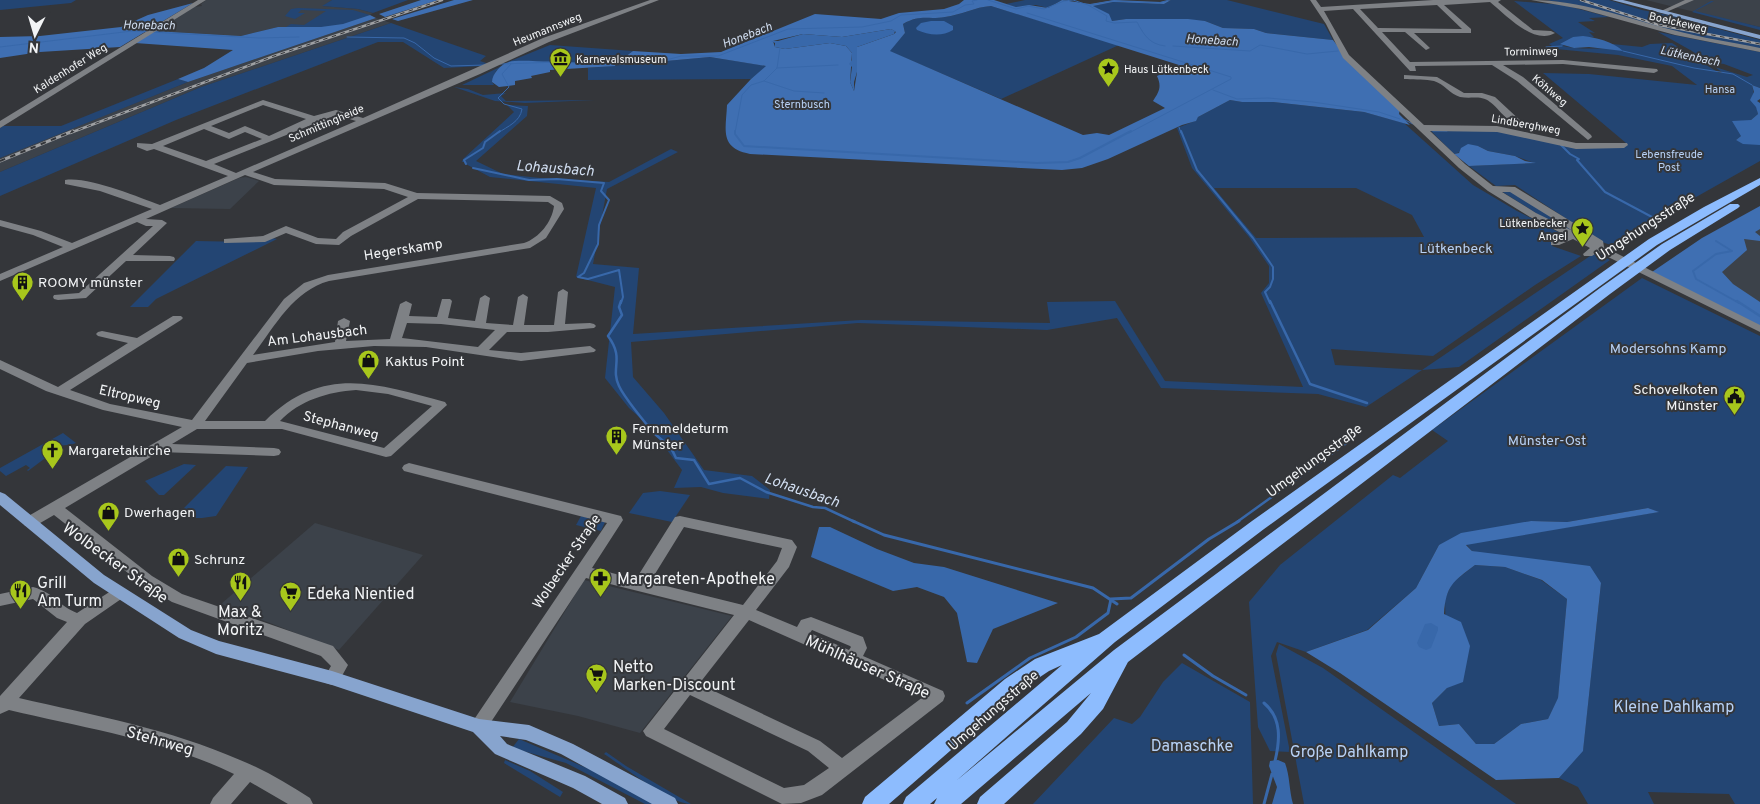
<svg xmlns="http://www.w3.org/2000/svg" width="1760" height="804" viewBox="0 0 1760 804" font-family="Overpass,sans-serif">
<rect width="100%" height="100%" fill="#34363a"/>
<g fill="#3c424a">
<path d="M206,0H332L323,6L358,9L373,13L366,17L299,28L278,27L241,36L154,31L194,7L202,6L201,4Z"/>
<path d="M1578,0L1676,28L1760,43V45L1659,25Z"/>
<path d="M1646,0H1760V27L1678,8Z"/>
<path d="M376,18L391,23L201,87L0,172V158L43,140L188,82Z"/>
<path d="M246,177L259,181L230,209L171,208L239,178Z"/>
<path d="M1760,221V318L1674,276Z"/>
<path d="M315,523L423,555L339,650L221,604Z"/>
<path d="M584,580L732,616L640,733L578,716L510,702Z"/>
</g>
<g fill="#234573" fill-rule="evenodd">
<path d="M0,0H76L71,3L0,10Z"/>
<path d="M332,0H408L373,13L358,9L322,6Z"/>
<path d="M1025,0H1062L1048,8L1036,5L1016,7L1006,4Z"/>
<path d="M1171,0H1227L1324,24L1333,40L1266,33L1254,29L1223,28L1205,21L1126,19L1112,21L1092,6L1113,2L1164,4Z"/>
<path d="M1546,0H1578L1659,25L1760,45V49L1682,34L1576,5Z"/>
<path d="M1583,0H1609L1642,10L1683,18L1681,19L1760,40V43C1699,34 1641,21 1583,0Z"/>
<path d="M1514,1L1564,5L1609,17L1589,18L1595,21L1578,22L1595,33L1589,32L1594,37H1573L1563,46C1580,50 1601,48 1619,48L1612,44L1642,47L1650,44L1672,43L1719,73H1723L1715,67L1747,77L1753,75L1724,64L1704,61L1692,51L1658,32L1760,52V88L1752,85L1758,114L1751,120L1741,136L1736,140L1760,144V161L1611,245L1602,242L1515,185L1496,186L1469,166L1534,163L1515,156L1488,151L1478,146L1454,154L1431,131L1485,130L1580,144L1626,143L1543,73L1589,74L1697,85L1672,66L1618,55L1556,49L1549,44L1563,38Z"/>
<path d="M1711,1H1714L1695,11L1760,27V30L1692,12Z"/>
<path d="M991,6L1119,45L1001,99L889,51L905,33L903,24C921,14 926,19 945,17C961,15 975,7 991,6Z"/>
<path d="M298,8L353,10L370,15C346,29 313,29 286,27L291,24L304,25L326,11L301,10L298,13H305L295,19L285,16L291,9Z"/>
<path d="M391,23L486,56L480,61L489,64L483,66L444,68L403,42H378L176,120L0,196V172L201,87Z"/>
<path d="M550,45L633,51L616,63L508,62Z"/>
<path d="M710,57L767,66L751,79L588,80V68Z"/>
<path d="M502,66L496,71L492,82L494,85H462Z"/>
<path d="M178,79L188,82L0,158V128L3,126H61Z"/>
<path d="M454,87L468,89L483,95L506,93L501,96L506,101L595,100L525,103L495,101Z"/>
<path d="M1230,100L1242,102H1273L1364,112L1404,123L1473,185L1517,211L1566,236L1556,240L1552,246L1581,256L1535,285L1433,356L1331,349L1335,365L1422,370L1596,252L1610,260L1459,367L1422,370L1366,407L1318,394L1161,388L1117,318L1047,330L858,323L631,342L633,377L664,413L704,470L752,476L770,490L769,499L723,493L701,487L674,488L682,470L649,426L629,408L605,378L615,287L576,277L596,188L490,177L464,163L466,162H462L463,159L514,112L507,105L528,106L527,116L476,161L503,174L540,178L609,182L671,149L678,152L607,189L593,264L639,268L633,334L861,320L1050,323L1047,302L1115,301L1165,381L1303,387L1261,293L1269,283V266L1249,237L1192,168L1177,128L1195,121L1198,117ZM1214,188H1356L1412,215L1424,237L1256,238Z"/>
<path d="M1501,191H1511L1577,231L1575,233L1542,217Z"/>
<path d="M272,238L277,239L156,299L148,307H130L196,241L249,242Z"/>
<path d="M1642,278L1760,336V804H1735L1729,794L1648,792L1654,804H1588L1578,787L1559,778L1583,750L1601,583L1472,551L1466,544L1658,512L1648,508L1567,522L1531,521L1439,545L1416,588L1367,630L1306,652L1277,642L1271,656L1290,752L1270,751L1258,727L1249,602L1280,565L1393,475L1400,478L1448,441L1432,430Z"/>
<path d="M63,433L76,443C66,447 56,443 48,451V456L28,471L27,470L30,468L26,465L6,476L0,471V468Z"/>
<path d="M184,464L196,465L164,495H159L145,481Z"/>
<path d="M226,466L248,467L216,516L202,518H174Z"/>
<path d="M660,491L690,495L672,522L629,513L643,493Z"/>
<path d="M581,516L605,522L601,531L576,525Z"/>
<path d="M1475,565L1505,567L1541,580L1567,599L1558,699L1548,719L1521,724L1494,744H1476L1459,724L1439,726L1432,703L1447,688L1445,599L1452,583Z"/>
<path d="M1279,644L1323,668L1516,804H1304L1276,654Z"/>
<path d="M1182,663L1250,702L1253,804H1033L1114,718L1132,724L1140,717L1163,682Z"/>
<path d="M519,739L596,772L655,804H645L566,763L512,748Z"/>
<path d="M606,752L626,766L691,804C669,804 625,767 604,754Z"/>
<path d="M505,760L530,771L563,792L560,797L504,763Z"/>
</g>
<g fill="#3f6fb2" fill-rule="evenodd">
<path d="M421,0H438L385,17L379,14Z"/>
<path d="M454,0H473L398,21L392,19Z"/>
<path d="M964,0H994L1016,7L1029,5L1048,8L1062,0L1090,4L1114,0L1161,2L1171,0L1164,4L1113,2L1093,6L1109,14L1112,21L1126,19H1188L1205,21L1223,28L1254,29L1266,33L1333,40L1340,49L1400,109L1399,114L1410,125L1364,112L1273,102H1242L1230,100L1198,117L1196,121L1182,125L1108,159L1082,168L1062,170L750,154C719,148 726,130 727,105L751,79L766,66L710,57L622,65V59L633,51L681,54L721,52L815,14L881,19L899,13L944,9L959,4ZM991,6L1179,65L1157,76C1162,87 1159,92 1153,101L1165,108L1109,135L1097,133L1083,135L890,51L905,33L903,24C921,14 927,20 945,17C961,15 975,7 991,6ZM891,29L896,32L894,34L857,47V72L854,91L850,82L852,53L846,46L830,43L785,49L775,47L773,41L803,34L842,37Z"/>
<path d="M193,3L120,47L40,52L0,58V37L40,36L121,27L148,15Z"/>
<path d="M370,15L376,18L188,82L178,79L204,68L233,50L135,43L154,31L241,36L278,27H321L343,24Z"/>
<path d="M561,61L581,64L616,63L615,66L550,70V72L531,76L532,78L515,81V85L499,87L492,82C492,74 501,64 509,62C520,59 547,63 561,61Z"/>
<path d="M1468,144L1478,146L1488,151L1515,156L1525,161L1536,163L1469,166L1454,154L1459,153L1461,148Z"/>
<path d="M1760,206V229L1755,232L1760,236V241L1744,239L1747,250L1722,272L1733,284L1760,302V327L1652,272L1702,238Z"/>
<path d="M1648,508L1659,512L1466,545L1472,551L1590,566L1601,583L1583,751L1559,778L1496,780L1340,673L1306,652L1368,630L1416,588L1439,545L1461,533L1531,521L1567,522ZM1475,565L1505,567L1542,580L1567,599L1558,698L1548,719L1521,724L1494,744H1476L1459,724L1439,726L1432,703L1447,688L1463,682L1470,646L1461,622L1444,614C1446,585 1453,582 1475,565Z"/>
</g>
<g fill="#3868aa">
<path d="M931,21H944L953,26V30C942,37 928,35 917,30L916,28L921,23Z"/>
<path d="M891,29L895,31L894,34L857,47V72L854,82V91L850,82L852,67L849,64L852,60V53L846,46L830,43L785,49L775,47V43L771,41H778L803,34L842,37Z"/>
<path d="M1583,36C1597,38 1612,41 1623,51L1589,47L1574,48L1560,44L1573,37Z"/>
<path d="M1752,85L1760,88V99L1757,101L1760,103V145L1743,144L1736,140L1741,136L1732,121L1751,120L1758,114L1756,107L1750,100L1754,92Z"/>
<path d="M819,527H830L877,549L914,563L944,567L1058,603L993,629L977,663L967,662L957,613L944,597L917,587L893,591L811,557Z"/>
<path d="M1431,623L1438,627V630L1431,648L1426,650L1419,647L1417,643L1425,624Z"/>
<path d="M1278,760L1285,763C1290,776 1289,790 1293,804H1272L1277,787L1269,766L1270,761Z"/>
</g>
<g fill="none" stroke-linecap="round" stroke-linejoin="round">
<g stroke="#3868aa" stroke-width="1">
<path d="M988,0L1016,9L1028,6L1044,9L1064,1L1073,0L1088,5L1107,16L1106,21L1114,23L1137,22C1144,35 1149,44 1165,46"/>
<path d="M1090,5L1112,1L1158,3L1169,0"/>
<path d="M1027,13L1231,77V79L1129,133"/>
<path d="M347,37L404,38L415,43L434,58L451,66L485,65"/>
<path d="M1173,46L1250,51L1260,45L1307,54L1338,51"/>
<path d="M0,47L132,31L259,38L299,37"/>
<path d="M1546,47L1562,46"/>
<path d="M1623,51L1694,68L1733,74L1752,85"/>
<path d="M500,64L560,62L611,65L670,59L681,56H718L788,29L862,27L891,21L901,15L953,12L965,5L974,4L972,1L977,0"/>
<path d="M777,68L838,65"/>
<path d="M764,81L794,91L824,93"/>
<path d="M1213,90L1237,99L1268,98L1313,102L1379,112L1400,119"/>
<path d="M1403,119L1413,124"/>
<path d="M1179,127L1181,133"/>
<path d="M1433,131H1447"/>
<path d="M498,133C508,126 520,122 522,109L504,104L498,98L509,87L502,74L511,64"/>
<path d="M735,133L742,95L751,85L764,81L777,68L780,48"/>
</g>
<g stroke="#3868aa" stroke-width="2">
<path d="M735,131V134L744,146L1037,163L1068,162L1080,158L1131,131"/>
<path d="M1181,131L1197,170L1253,238L1273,267V279L1270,287L1265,292L1270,303"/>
<path d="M1561,145L1570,154L1579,159L1577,160L1605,192L1652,217"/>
<path d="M466,164L464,160L483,148L485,142L500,131"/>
<path d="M473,168L529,180L557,179L604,183L601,191L609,200L599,225L598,244L584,273L578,277L588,279L619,270L623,297L621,303"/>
<path d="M1716,241L1732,251L1716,254L1693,271L1696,279L1739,303"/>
</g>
<g stroke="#3868aa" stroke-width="2.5">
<path d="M621,301L619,307L622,315L608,336C625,359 610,367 619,386C624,397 646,424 654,433C664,443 670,443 676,458L694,460L709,484L740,478L766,492L813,507L825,508L855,522"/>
<path d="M1270,301L1310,384L1367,403"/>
<path d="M1737,301L1760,316"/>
<path d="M1237,522L1352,439"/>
</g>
<g stroke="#3868aa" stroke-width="3">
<path d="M853,521L884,535L1093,588L1117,604"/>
<path d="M1184,655L1213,676L1246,695"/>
<path d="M967,703L1030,658L1076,637L1108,613L1111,599L1131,598L1209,539L1239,521"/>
<path d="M1264,703C1282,718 1280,740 1275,761"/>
<path d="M1264,804L1272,774"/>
</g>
<g fill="#7e8185" fill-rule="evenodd">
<path d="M198,0H206L0,128V121Z"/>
<path d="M650,0H659L549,42L480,74L253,172L275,179L385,183L417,193L550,196L562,203L564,209L546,238L530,248L329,281C293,291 275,326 253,355L335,342L338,321L344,318L350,321L346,341L390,339L400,304L406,301L412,304L409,316L437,317L442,299H450L452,301L448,318L475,321L480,298L485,295L490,298L486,323L513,325L518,297L523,294L528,297L524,325H554L558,292L563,289L568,292L565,324L590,323L594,324L596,326L594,328L548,332H507L489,350L521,353L590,346L596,350L594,352L521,361L426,347L374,346L318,351L247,363L205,421H265C323,364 377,384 445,402L447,405L391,456L386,457L282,429H197L172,444L274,448L279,449L281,452L279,455L274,456L159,452L65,508L152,576L182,594L333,646L348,665L338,683L332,685L326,683L324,678L331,666L321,656L172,602L142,584L54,515L35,526H25L23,522L25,518L182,427L103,410L46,391L0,369V360L58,387L128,343L98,336L96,334L98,332L102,331L137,338L173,316H181L183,318L181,320L70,390L110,404L192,420L284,299L304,283L328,275L524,243C539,238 552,222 554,206L548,202L418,199L351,236L339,245L316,244L286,233L265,242L224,243V239L263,236L286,226L318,238L336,239L343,232L408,197L384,189L274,185L245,175L146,219L162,220L167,223L133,255L170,256L174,257L175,259L174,261H126L86,298L58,300L54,299L53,297L54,295L79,293L153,226H146L137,222L0,281V274L63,247L33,235L0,226V220L41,231L72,243L152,209L100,191L65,184V180C88,176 138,197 160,205L228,176L154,149L147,151L137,147V143L152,144L263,100L314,116L336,110L363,118L543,38ZM263,105L306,119L269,136L245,126L229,133L211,126ZM336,115L356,121L236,173L214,164ZM204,129L229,139L245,132L262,139L206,161L163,146ZM407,323L441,324L495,330L478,347L402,338ZM356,390L388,394L432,406L384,448L280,421C300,400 328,392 356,390Z"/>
<path d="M1310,0H1316L1321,7L1433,0H1501L1498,2L1533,30L1551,31L1555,33C1534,46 1505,14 1490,2L1444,5L1471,29V33H1414L1430,48L1426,50L1405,32H1382L1410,62L1563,60L1657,69L1658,71L1654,73L1563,64L1503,65L1523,77L1591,135L1592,137L1588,140L1517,81L1492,65L1415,66L1416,71H1410L1353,9L1324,11L1349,55L1424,125L1497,126L1576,143H1627L1628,145L1624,148L1576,149L1497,132L1430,131L1465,164L1493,186L1515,187L1603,241L1604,247L1760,325V332L1598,252L1592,256H1584L1583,254L1590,248L1573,239L1559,245H1551V241L1565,235L1530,217L1488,191L1459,168L1343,58L1326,24ZM1437,5L1462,29L1378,28L1360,9ZM1502,192H1510L1573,231L1536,213Z"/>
<path d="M1531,0C1580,0 1626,18 1673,30C1702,38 1731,42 1760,48V52L1675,35L1581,9Z"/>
<path d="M1685,0H1694L1664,13L1659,12Z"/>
<path d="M1404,75L1437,77L1464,93H1482L1495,97L1523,123L1529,126C1517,136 1500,109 1490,102C1481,95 1471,99 1460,97C1450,94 1444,84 1434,81C1426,79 1415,80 1407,79H1404Z"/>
<path d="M409,463L621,516L623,520L592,568L636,579L675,517L680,516L792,540L797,547L789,567L756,610L797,627L801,620L811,617L863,637L867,648L863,656L943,691L945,696L943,701L822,795L801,803L782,804L646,736L643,731L734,615L586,578L485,731L479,733L473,731L470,726L473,721L607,523L404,471L402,468L404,465ZM684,527L782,548L777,561L743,605L650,582ZM749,620L923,697L842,758L820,741L699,684ZM812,630L850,646L851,647L849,650L810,633ZM690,695L808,751L829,768L804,785L784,788L664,729Z"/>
<path d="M33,587C53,592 59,606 77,613L114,589L119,587L124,589L127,593L124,597L85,624L19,698C93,715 170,729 240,760C265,770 288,784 310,798L313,804H288L250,782L231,804H210L213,798L234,774C165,740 84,728 9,710L0,714V696L67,622L57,618L33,599L0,606V594Z"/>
</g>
<g fill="#87a4ce" fill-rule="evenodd">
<path d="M1612,0H1623L1760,35V39Z"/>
<path d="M0,492L5,494L104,575L191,630L219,641L332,671L479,719L529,725L573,744L675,798L678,804H652L561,754L526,740L500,736L507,744L585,776L625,798L628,804H602L573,788L495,754L473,732L332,685L216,654L179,638L94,583L0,505Z"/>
</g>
<path fill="#8dbcfe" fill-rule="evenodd" d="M1760,178V185L1657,245L1264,529L1115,642L956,781L1114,650L1600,288L1662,244L1730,204H1738L1740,206L1738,208L1670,250L1610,294L1128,662L1103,709L1081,734L1004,804H977L980,797L1067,722L1091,693L961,804H934L937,798L930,804H903L906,797L1062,665L1049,671L1019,691L889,804H862L865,797L1005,679L1035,659L1099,634L1252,521L1649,239L1704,207Z"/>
<defs>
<g id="rail-far1">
<path d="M1581,0L1659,25L1760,44"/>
<path d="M70,133L274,56L442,0"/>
</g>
<path id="rail" d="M0,161L73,131"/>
</defs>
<use href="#rail-far1" stroke="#9ea0a3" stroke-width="2.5"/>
<use href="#rail" stroke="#9ea0a3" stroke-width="3"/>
<use href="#rail-far1" stroke="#34363a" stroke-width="1" stroke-dasharray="4.5" stroke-linecap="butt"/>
<use href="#rail" stroke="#34363a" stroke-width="2" stroke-dasharray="5.5" stroke-linecap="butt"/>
</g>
<defs>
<symbol id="museum-pin" viewBox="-11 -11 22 30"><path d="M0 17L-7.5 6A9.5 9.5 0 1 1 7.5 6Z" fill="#a8c71c" stroke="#34363a"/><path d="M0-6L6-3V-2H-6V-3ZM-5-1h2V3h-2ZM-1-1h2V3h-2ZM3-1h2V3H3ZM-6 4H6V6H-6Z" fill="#111"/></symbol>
<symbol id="sight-pin" viewBox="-11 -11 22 30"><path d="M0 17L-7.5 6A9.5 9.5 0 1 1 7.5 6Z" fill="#a8c71c" stroke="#34363a"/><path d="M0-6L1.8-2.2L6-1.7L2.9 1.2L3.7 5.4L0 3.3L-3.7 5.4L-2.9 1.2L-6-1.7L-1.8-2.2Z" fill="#111"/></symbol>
<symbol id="building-pin" viewBox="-11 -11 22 30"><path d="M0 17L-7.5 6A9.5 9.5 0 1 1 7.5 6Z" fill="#a8c71c" stroke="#34363a"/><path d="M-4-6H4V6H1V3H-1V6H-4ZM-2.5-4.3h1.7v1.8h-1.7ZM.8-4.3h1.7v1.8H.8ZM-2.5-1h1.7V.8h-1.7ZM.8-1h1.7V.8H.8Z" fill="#111"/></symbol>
<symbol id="shop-pin" viewBox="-11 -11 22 30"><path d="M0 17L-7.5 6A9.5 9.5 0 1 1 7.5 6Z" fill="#a8c71c" stroke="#34363a"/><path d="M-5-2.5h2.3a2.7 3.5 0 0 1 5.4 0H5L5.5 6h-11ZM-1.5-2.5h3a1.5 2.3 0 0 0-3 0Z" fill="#111"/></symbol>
<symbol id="civic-pin" viewBox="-11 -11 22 30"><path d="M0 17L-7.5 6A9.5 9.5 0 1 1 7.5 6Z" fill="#a8c71c" stroke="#34363a"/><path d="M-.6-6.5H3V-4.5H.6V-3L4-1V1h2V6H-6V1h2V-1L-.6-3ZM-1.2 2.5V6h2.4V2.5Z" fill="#111"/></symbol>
<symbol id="church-pin" viewBox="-11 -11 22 30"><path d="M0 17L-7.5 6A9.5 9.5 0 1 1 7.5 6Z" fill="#a8c71c" stroke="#34363a"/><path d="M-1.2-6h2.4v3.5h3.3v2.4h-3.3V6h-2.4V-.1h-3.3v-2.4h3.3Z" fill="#111"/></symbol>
<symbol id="pharmacy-pin" viewBox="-11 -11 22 30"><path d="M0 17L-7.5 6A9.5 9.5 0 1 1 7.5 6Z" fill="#a8c71c" stroke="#34363a"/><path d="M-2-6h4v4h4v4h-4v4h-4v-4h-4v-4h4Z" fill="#111"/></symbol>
<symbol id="restaurant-pin" viewBox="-11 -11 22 30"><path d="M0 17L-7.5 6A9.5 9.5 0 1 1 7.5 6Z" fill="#a8c71c" stroke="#34363a"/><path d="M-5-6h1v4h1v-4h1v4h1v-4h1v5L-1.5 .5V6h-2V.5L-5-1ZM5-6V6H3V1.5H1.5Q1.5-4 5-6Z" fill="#111"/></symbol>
<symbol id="supermarket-pin" viewBox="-11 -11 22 30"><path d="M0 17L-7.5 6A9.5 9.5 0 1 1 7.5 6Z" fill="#a8c71c" stroke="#34363a"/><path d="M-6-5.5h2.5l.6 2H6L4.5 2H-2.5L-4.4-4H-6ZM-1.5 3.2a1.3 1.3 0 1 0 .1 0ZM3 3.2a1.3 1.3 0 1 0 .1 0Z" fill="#111"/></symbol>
</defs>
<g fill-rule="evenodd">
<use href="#museum-pin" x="548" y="46" width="25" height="34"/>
<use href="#sight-pin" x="1096" y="56" width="25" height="34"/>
<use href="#sight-pin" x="1570" y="216" width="25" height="34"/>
<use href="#building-pin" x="10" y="270" width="25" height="34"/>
<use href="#shop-pin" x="356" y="348" width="25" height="34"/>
<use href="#civic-pin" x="1722" y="384" width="25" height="34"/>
<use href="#building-pin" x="604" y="424" width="25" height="34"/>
<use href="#church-pin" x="40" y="438" width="25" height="34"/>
<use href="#shop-pin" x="96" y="500" width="25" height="34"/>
<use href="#shop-pin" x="166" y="546" width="25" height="34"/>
<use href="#pharmacy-pin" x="588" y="566" width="25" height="34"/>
<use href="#restaurant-pin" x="228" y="570" width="25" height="34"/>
<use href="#restaurant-pin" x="8" y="578" width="25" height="34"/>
<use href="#supermarket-pin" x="278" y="580" width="25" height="34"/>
<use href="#supermarket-pin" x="584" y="662" width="25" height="34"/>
</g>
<g text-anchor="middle" stroke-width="4" stroke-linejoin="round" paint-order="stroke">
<g font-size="11" fill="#f2f4f6" stroke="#34363a">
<text transform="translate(1678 22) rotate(13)" y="4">Boelckeweg</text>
<text transform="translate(547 29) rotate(-22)" y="4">Heumannsweg</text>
<text transform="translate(1531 51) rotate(-1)" y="4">Torminweg</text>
<text transform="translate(70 68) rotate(-32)" y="4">Kaldenhofer Weg</text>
<text transform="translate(1550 90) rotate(40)" y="4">Köhlweg</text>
<text transform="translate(326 123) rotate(-23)" y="4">Schmittingheide</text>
<text transform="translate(1526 124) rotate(10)" y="4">Lindberghweg</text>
</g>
<g font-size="11" fill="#f2f4f6" stroke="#34363a" text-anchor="start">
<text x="576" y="63">Karnevalsmuseum</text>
<text x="1124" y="73">Haus Lütkenbeck</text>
<text x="1567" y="227" text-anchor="end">Lütkenbecker<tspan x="1567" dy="13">Angel</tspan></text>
</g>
<g font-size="11" fill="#b7d1f6" stroke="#34363a">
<text x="1720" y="93">Hansa</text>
<text x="802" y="108">Sternbusch</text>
<text x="1669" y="158">Lebensfreude<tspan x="1669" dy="13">Post</tspan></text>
</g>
<g font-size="12" font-style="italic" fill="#d1def1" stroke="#34363a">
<text transform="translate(149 25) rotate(1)" y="4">Honebach</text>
<text transform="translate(747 35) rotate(-21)" y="4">Honebach</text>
<text transform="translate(1212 40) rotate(4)" y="4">Honebach</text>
<text transform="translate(1690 56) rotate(12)" y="4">Lütkenbach</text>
</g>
<g font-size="14" fill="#f2f4f6" stroke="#34363a">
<text transform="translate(1645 226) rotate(-33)" y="5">Umgehungsstraße</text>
<text transform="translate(403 249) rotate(-9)" y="5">Hegerskamp</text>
<text transform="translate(317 335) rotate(-7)" y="5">Am Lohausbach</text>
<text transform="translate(130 396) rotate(13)" y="5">Eltropweg</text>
<text transform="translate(341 425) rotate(15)" y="5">Stephanweg</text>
<text transform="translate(1314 460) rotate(-36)" y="5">Umgehungsstraße</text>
<text transform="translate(566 561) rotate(-56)" y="5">Wolbecker Straße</text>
<text transform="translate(993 710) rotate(-41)" y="5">Umgehungsstraße</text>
</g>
<g font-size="14" fill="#b7d1f6" stroke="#34363a">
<text x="1456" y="253">Lütkenbeck</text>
<text x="1668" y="353">Modersohns Kamp</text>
<text x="1547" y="445">Münster-Ost</text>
</g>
<g font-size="14" fill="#f2f4f6" stroke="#34363a" text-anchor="start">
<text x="38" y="287">ROOMY münster</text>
<text x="385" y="366">Kaktus Point</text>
<text x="1718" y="394" text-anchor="end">Schovelkoten<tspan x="1718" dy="16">Münster</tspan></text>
<text x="632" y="433">Fernmeldeturm<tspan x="632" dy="16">Münster</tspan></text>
<text x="68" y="455">Margaretakirche</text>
<text x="124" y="517">Dwerhagen</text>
<text x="194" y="564">Schrunz</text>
</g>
<g font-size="15" font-style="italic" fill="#d1def1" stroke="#34363a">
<text transform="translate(555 168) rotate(4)" y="5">Lohausbach</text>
<text transform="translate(802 490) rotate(19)" y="5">Lohausbach</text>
</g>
<g font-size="16" fill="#f2f4f6" stroke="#34363a">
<text transform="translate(116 562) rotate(36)" y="6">Wolbecker Straße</text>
<text transform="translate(868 666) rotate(24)" y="6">Mühlhäuser Straße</text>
<text transform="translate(160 740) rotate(16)" y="6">Stehrweg</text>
</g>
<g font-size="16" fill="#f2f4f6" stroke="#34363a" text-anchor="start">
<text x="617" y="584">Margareten-Apotheke</text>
<text x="37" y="588">Grill<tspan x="37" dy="18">Am Turm</tspan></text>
<text x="307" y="599">Edeka Nientied</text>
<text x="240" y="617" text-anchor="middle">Max &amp;<tspan x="240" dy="18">Moritz</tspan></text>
<text x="613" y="672">Netto<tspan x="613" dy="18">Marken-Discount</tspan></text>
</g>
<g font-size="16" fill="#b7d1f6" stroke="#34363a">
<text x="1674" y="712">Kleine Dahlkamp</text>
<text x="1192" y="751">Damaschke</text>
<text x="1349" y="757">Große Dahlkamp</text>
</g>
</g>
<g transform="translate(35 35) rotate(185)" stroke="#34363a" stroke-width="4" paint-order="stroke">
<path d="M0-4L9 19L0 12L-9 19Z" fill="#f2f4f6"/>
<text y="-8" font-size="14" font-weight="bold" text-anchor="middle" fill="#f2f4f6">N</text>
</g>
</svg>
